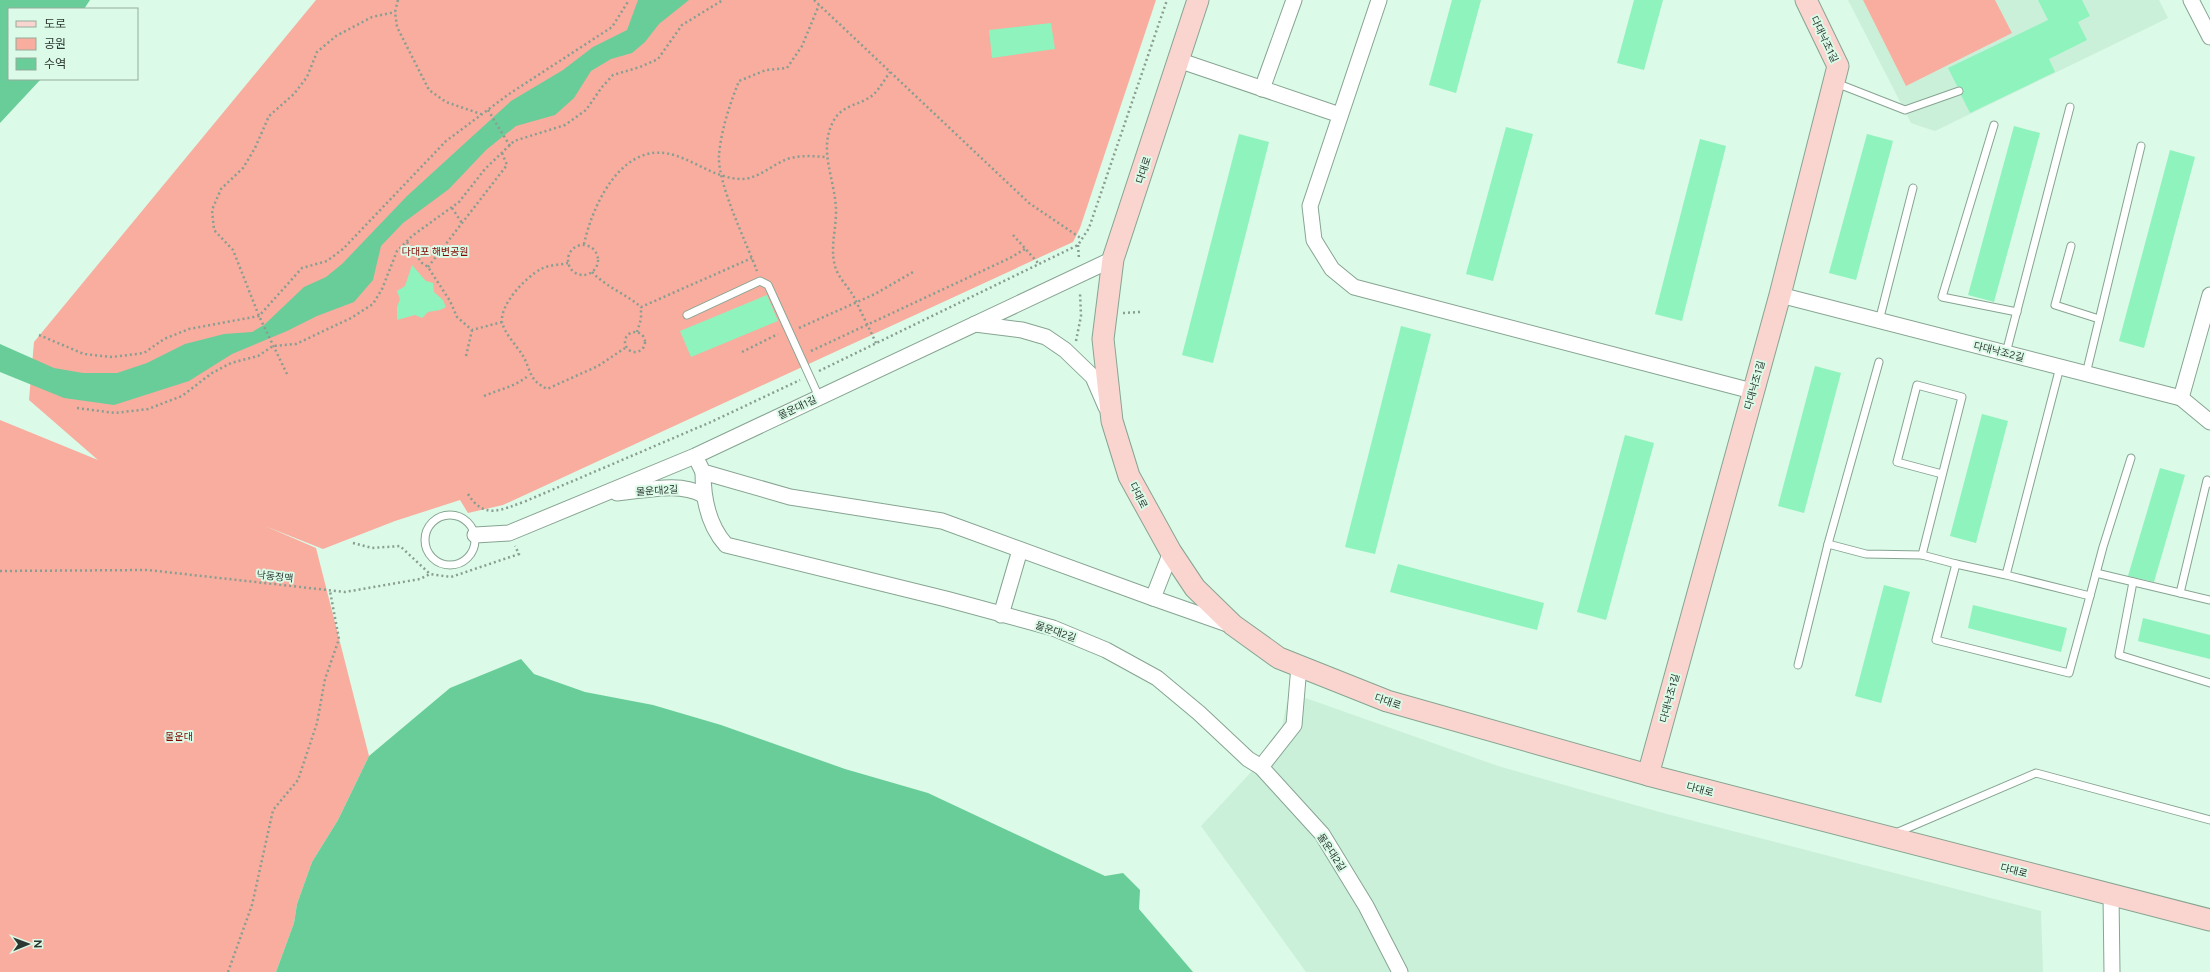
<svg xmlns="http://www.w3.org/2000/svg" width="2210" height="972" viewBox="0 0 2210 972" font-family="Figtree,'Noto Sans KR',sans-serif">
<rect width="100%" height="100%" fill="#dbfae7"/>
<g fill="#caf0d9">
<path d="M1848,0H2159L2168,18L1935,131L1911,123Z"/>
<path d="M1297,695L1498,766L1663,813L2041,911L2043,972H1306L1201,826L1279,742L1287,702Z"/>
</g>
<g fill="#f8ad9f">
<path d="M316,0H1156L1080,228L1073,242L503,505L468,513L460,500L395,521L323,549L265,526L316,548L369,756L338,820L312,862L297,904L294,923L276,972H0V420L98,460L29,400L34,342Z"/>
<path d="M1863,0H1995L2012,33L1906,86Z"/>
</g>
<g fill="#69cd99">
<path d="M0,0H90L84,9H9V79H41L0,123Z"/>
<path d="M638,0H689L659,24L645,42L632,53L611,59L591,71L574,98L555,115L516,126L486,150L449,189L403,223L381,246L373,280L354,302L317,316L287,331L232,354L189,381L114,405L64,398L0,372V344L54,368L83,373H117L147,363L185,344L224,334L252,332L264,325L304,287L326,277L342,264L407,196L511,101L563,70L593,47L627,30Z"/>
<path d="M521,659L534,674L585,692L653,705L721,725L845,769L928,793L1105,876L1123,873L1140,890L1139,909L1193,972H276L294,923L297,904L312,862L338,820L369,756L450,688Z"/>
</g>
<g fill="#8ff3bd">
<path d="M1452,0H1481L1456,93L1429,85Z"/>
<path d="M1634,0H1663L1644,70L1617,63Z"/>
<path d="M2038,0H2082L2090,16L2078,22L2087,40L2049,59L2055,72L1970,113L1961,95L1964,89L1957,86L1948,68L2048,20Z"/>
<path d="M1051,23L1055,49L992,58L989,30Z"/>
<path d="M2014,126L2040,133L1994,302L1968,295Z"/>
<path d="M1506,127L1533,134L1493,281L1466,274Z"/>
<path d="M1239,134L1269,142L1213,363L1182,355Z"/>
<path d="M1867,134L1893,141L1856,280L1829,273Z"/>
<path d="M1700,139L1726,146L1682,321L1655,314Z"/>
<path d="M2170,150L2195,157L2144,348L2119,341Z"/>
<path d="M412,265L426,281L433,283L434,292L443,300L446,307L440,310L428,312L422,318L415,315L397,320V307L400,299L397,291L405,286Z"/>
<path d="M767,295L778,321L691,357L680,331Z"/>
<path d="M1401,326L1431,334L1375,554L1345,547Z"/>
<path d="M1815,366L1841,373L1804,513L1778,506Z"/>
<path d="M1982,414L2008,421L1976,543L1950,536Z"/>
<path d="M1625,435L1654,443L1606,620L1577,612Z"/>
<path d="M2160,468L2185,475L2154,582L2128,576Z"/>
<path d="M1398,564L1544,603L1537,630L1390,592Z"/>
<path d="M1884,585L1910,592L1881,703L1855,696Z"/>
<path d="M1973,605L2067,628L2061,652L1968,628Z"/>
<path d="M2143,618L2210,635V659L2138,641Z"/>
</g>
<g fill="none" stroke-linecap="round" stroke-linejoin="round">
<defs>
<g id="lane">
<path d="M1836,83L1905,110L1959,91"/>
<path d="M1994,125L1942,297L2017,312"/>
<path d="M2071,246L2055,305L2099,319"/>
<path d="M687,315L760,281L768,285L819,397"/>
<path d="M1879,321L1913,188"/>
<path d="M2006,353L2070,107"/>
<path d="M1879,362L1828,544L1866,554L1922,555"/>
<path d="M2086,374L2141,146"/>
<path d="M1942,474L1897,462L1917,385L1962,397L1922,555L1956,564"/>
<circle cx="450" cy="540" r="25"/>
<path d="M2096,573L2210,600"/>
<path d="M2006,575L1956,564L1936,640L2069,673L2090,596L2006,575L2060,367"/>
<path d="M2133,582L2119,655L2210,683"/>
<path d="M2180,593L2207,480L2210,483"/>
<path d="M2090,596L2103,547L2131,458"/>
<path d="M1798,665L1828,544"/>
<path d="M1896,833L2036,773L2210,820"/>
</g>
<g id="street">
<path d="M1379,0L1310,206L1314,240L1332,269L1354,287L1752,391"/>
<path d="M2191,0L2210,37"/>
<path d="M1178,60L1340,115"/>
<path d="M1262,89L1294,0"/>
<path d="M1780,295L2181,398L2210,422"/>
<path d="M975,324L1022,330L1046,337L1065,350L1093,377L1106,407"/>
<path d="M2181,398L2210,295"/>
<path d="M699,464L703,472L790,497L942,521L1153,598"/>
<path d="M703,472C703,499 708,525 726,545L946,599L1053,628L1106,650L1157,678L1199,713L1248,759L1261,767L1322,834L1366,906L1400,972"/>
<path d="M617,493C644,491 679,481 703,495"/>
<path d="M475,535L509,533L695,456L1113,259"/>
<path d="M1171,552L1153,598L1230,625"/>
<path d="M1001,615L1020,550"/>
<path d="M1261,767L1294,725L1299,666"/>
<path d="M2111,895L2112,972"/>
</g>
<g id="secondary">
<path d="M1198,0L1113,259L1103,339L1112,421L1129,476L1171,552L1195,588L1233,625L1279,658L1387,701L1648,775L2210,920"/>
<path d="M1648,775L1780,295L1838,66L1806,0"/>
</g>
</defs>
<use href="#lane" stroke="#87a492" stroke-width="9"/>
<use href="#street" stroke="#87a492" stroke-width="17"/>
<use href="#secondary" stroke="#87a492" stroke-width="23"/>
<g stroke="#889e91" stroke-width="2.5" stroke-dasharray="2 3" stroke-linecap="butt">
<path d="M398,0L395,12L397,27L429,90L446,102L481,114"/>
<path d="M814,0L1029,203L1082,239"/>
<path d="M488,110L510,146"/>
<path d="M452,208L462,223"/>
<path d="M1013,235L1039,264"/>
<path d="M407,242L422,263L428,267L450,301L457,317L472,330L502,322"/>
<path d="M584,244C593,203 624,137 677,156C700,164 718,179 743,179C759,178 772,165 787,159C800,155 813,156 826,157"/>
<circle cx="583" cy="260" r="15"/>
<path d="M1078,245L1079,259"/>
<path d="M568,263C559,265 548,265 541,269C526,277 500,304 502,322C504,333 517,346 523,356C532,372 528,379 547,389L598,366L625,348"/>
<path d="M428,267L507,165L502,153"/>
<path d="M757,271C747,244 717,183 719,155C721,130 730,104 739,81L766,70L787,68L802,46L819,5"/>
<path d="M592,272C606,287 626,294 641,307L752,258"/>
<path d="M1123,313L1140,312"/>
<path d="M799,328L875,294L913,272"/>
<circle cx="635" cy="342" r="10"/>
<path d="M637,332L641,319V307"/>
<path d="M39,335L84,354L112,357L144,353L164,339L189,329L259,316L302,268L327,261L343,249L446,141L509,94L612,27L629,0"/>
<path d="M1076,341L1081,316L1080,292"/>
<path d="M876,343C869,328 861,312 854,297C848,286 838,278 835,266C830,248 836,230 836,212C836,180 817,150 834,120C843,104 862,105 874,94C880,88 885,79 890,72"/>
<path d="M811,351L1010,258L1025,249"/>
<path d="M742,352L778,334"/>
<path d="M466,356L472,330"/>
<path d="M819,371L1078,245L1089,228L1167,0"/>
<path d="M287,374L259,316L233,250L214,230L212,210L221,189L243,168L255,148L269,116L294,94L307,77L317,52L336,36L372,17L395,12"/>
<path d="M484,396C500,389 515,387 529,375"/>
<path d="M77,408L115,413L148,409L182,396L212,373L231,363L258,356L273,346L296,344L351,318L373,304L382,289L397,251L412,236L459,202L485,169L514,141L565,125L586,110L602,87L613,75L640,67L658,59L682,25L723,0"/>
<path d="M468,494C484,520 501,510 526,501L711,422L800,380"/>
<path d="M353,543L372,548L400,546L430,574"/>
<path d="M0,571L148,570L345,592L420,579L430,574L451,577L519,554L515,546"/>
<path d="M228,972L252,905L273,810L298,780L317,723L325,679L339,639L330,591"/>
</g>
<use href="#lane" stroke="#fff" stroke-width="7"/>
<use href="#street" stroke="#fff" stroke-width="15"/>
<use href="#secondary" stroke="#fad5cf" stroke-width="21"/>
</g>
<g text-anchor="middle" stroke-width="4" stroke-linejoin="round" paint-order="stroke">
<g font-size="10" fill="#2c3831" stroke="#dbfae7">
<text transform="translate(1825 39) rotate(64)" y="4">다대낙조1길</text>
<text transform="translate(1143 170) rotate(-72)" y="4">다대로</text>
<text transform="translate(1999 351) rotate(14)" y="4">다대낙조2길</text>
<text transform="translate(1754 385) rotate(-74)" y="4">다대낙조1길</text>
<text transform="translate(797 407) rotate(-25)" y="4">몰운대1길</text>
<text transform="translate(657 490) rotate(-4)" y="4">몰운대2길</text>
<text transform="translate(1139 495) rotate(63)" y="4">다대로</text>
<text transform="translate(275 576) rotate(6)" y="4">낙동정맥</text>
<text transform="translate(1056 631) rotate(19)" y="4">몰운대2길</text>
<text transform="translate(1669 698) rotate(-75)" y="4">다대낙조1길</text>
<text transform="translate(1388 701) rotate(19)" y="4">다대로</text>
<text transform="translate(1700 789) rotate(15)" y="4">다대로</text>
<text transform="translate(1332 852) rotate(57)" y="4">몰운대2길</text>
<text transform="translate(2014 870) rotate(14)" y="4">다대로</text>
</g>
<g font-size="10" fill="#800700" stroke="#dbfae7">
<text x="435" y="255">다대포 해변공원</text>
<text x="179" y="740">몰운대</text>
</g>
</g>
<rect x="8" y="8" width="130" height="72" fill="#dbfae7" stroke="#95ac9e"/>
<rect x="16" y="21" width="20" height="6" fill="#fad5cf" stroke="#95ac9e"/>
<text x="44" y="28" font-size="12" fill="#2c3831">도로</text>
<rect x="16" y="38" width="20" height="12" fill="#f8ad9f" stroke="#95ac9e"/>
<text x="44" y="48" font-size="12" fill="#2c3831">공원</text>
<rect x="16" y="58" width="20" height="12" fill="#69cd99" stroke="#95ac9e"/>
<text x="44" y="68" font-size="12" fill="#2c3831">수역</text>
<g transform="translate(28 944) rotate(89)" stroke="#dbfae7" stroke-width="3" paint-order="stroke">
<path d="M0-3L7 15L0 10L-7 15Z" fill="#2c3831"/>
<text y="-6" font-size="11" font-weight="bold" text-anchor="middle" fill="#2c3831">N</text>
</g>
</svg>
